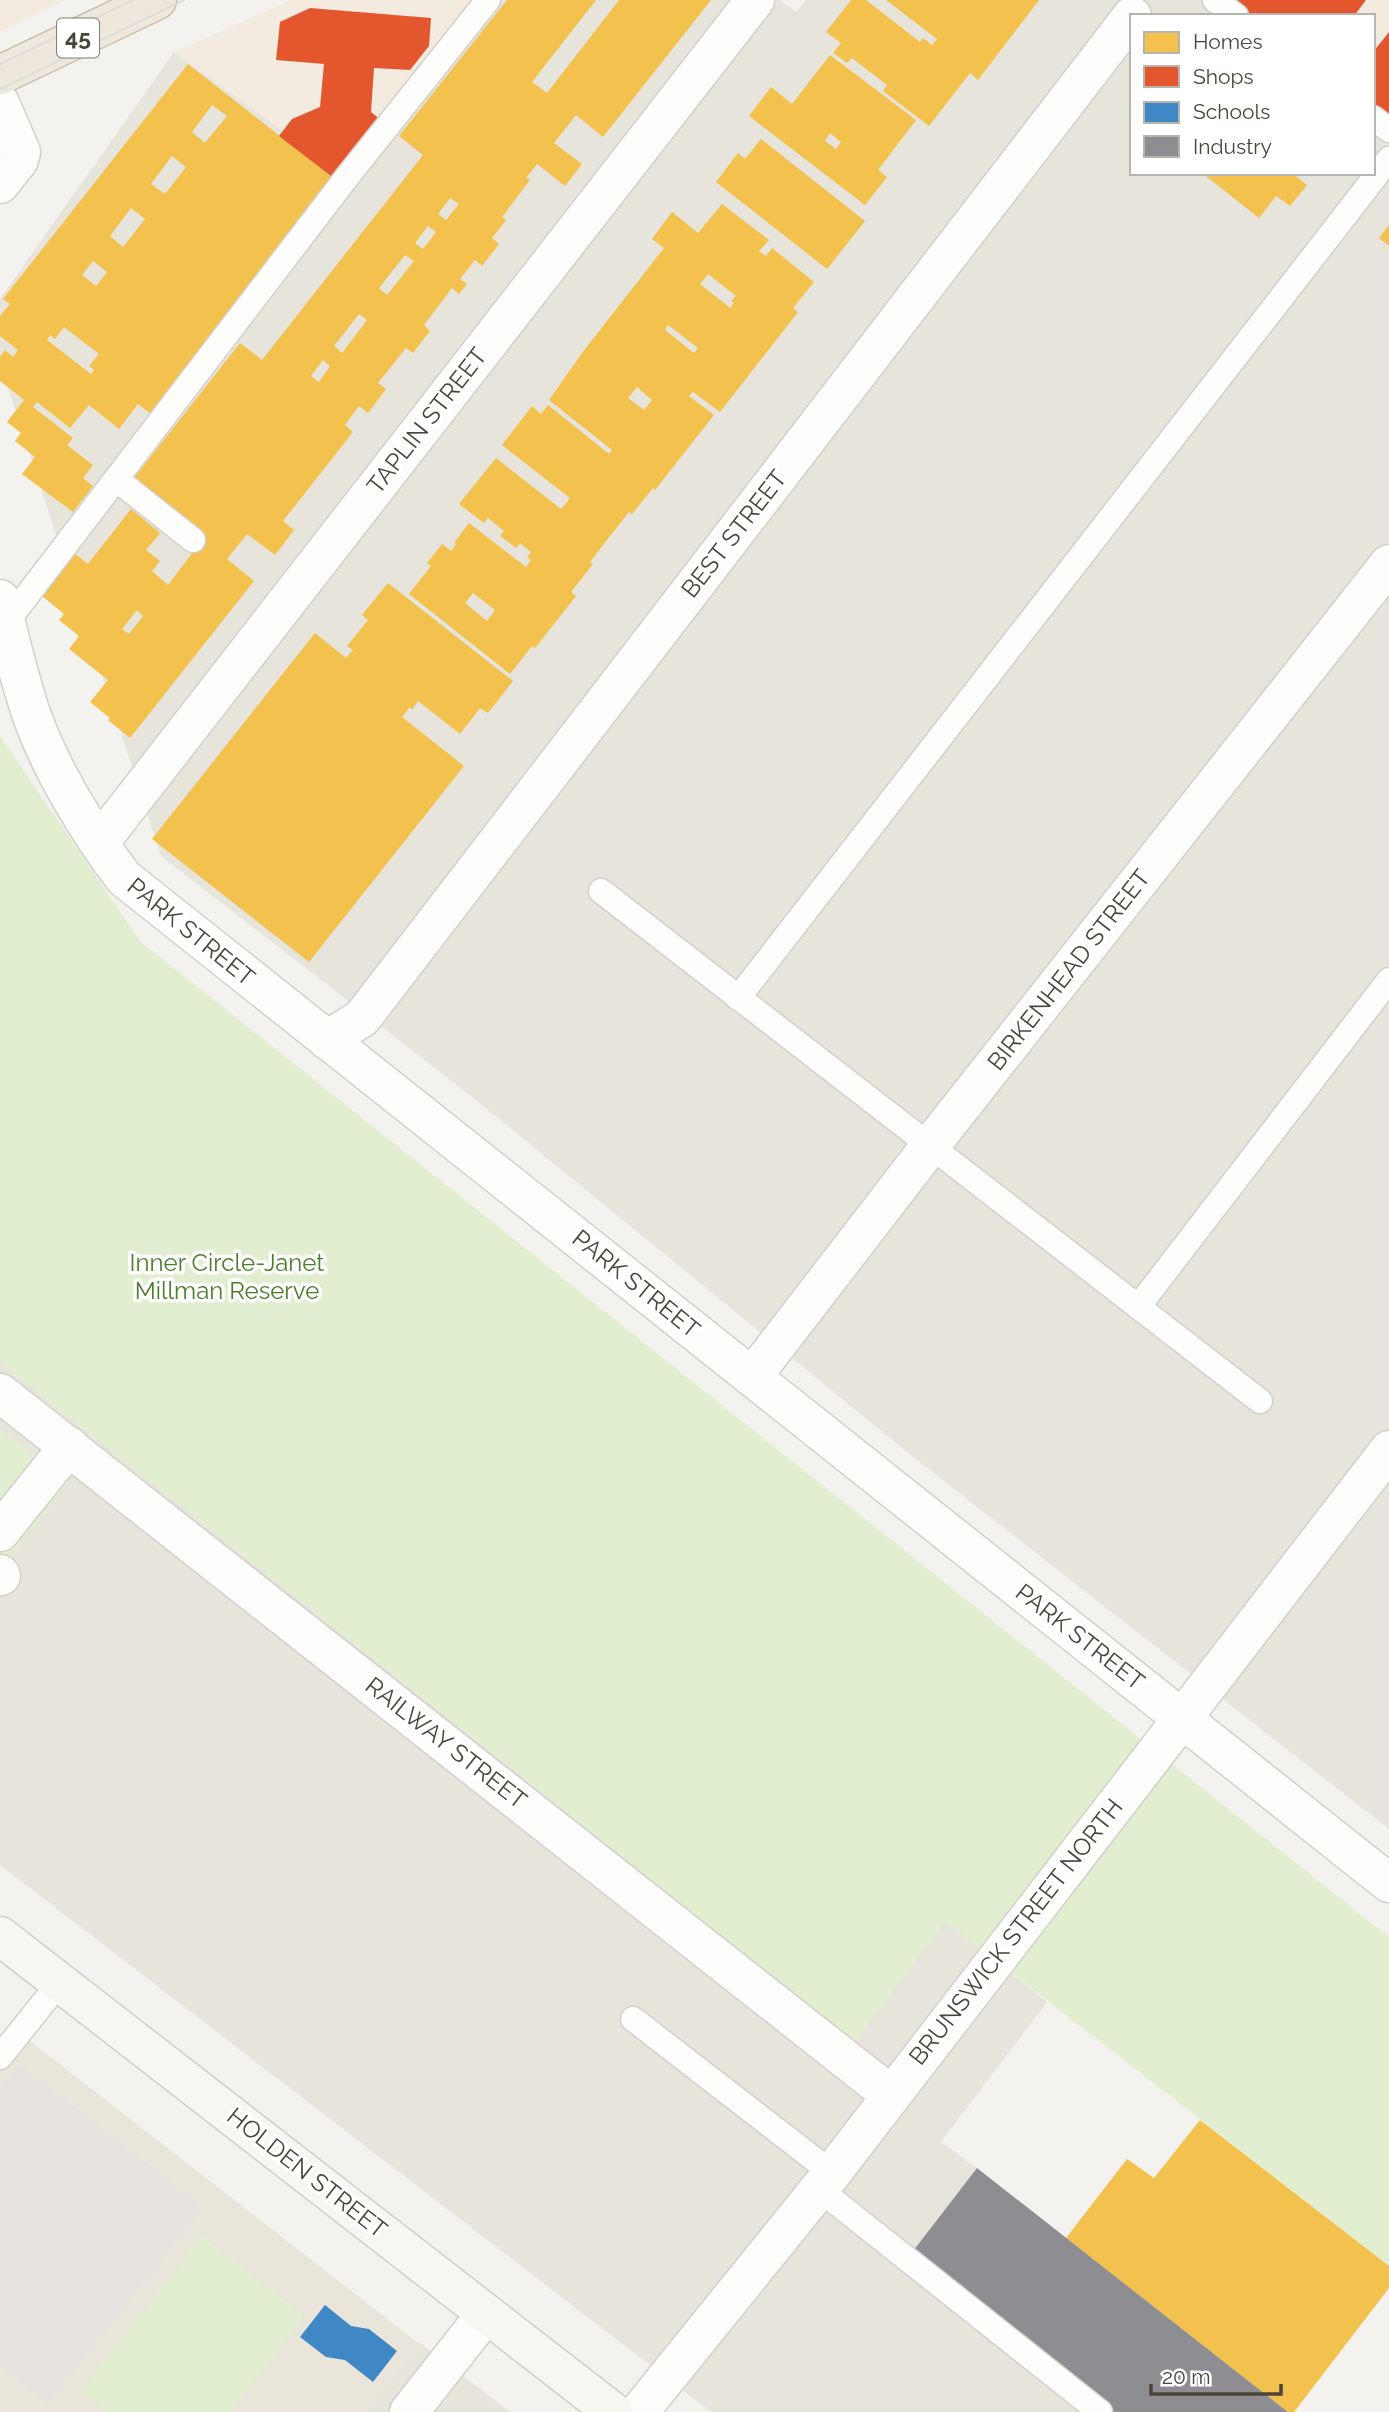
<svg xmlns="http://www.w3.org/2000/svg" width="1389" height="2412" viewBox="0 0 1389 2412" font-family="Raleway,sans-serif">
<rect width="100%" height="100%" fill="#f4f2ee"/>
<g fill="#e7e4dc">
<path d="M498,0H780L796,12L806,0H1202L1222,16H1132V173H1373V130L1389,142V1829L912,1456L466,1092L161,856L0,363V299L174,52L347,177Z"/>
<path d="M0,1362L854,2040L945,1920L1047,2002L941,2142L977,2168L910,2255L1101,2412H711L0,1865Z"/>
<path d="M419,2342L510,2412H363Z"/>
</g>
<g fill="#f3ebdf">
<path d="M0,0H65L0,32Z"/>
<path d="M291,0H482L347,177L174,52Z"/>
<path d="M1226,0H1389V133L1373,120V16H1246Z"/>
</g>
<path fill="#eae5da" d="M21,2034L418,2343L364,2412H0V2061Z"/>
<g fill="#e1eecf">
<path d="M0,736L140,941L1389,1937V2266L945,1921L855,2041L0,1362Z"/>
<path d="M0,1429L69,1482L0,1570Z"/>
<path d="M202,2236L305,2316L230,2412H107L80,2392Z"/>
</g>
<path fill="#e6e3df" d="M19,2064L203,2207L48,2404L0,2367V2088Z"/>
<g fill="#f2c14e" fill-rule="evenodd">
<path d="M507,0H596L532,82L547,93L619,0H711L603,137L576,115L554,143L582,164L565,186L537,164L526,178L530,180L502,217L506,220L492,238L499,244L482,266L475,260L460,279L467,284L459,294L452,288L424,325L430,331L413,353L406,348L378,383L386,389L368,413L359,406L345,425L353,432L283,521L294,530L275,555L247,534L227,559L254,581L130,738L108,720L110,718L90,702L108,680L69,649L79,636L59,620L64,614L41,595L74,553L88,564L131,509L160,533L146,550L160,561L152,571L168,585L202,540L130,483L240,343L262,360L423,155L399,136ZM450,198L459,204L446,220L438,214ZM428,226L436,232L423,249L415,243ZM405,255L414,261L387,295L379,288ZM359,314L367,320L342,353L334,346ZM323,360L330,366L319,382L311,376ZM137,610L143,616L129,634L122,629Z"/>
<path d="M851,0H866L920,42L923,38L932,45L937,39L886,0H1039L978,80L970,73L929,126L883,91L887,85L852,58L847,63L833,53L841,43L826,32Z"/>
<path d="M830,55L916,120L878,170L887,177L865,205L749,116L771,87L792,104ZM830,133L841,142L836,149L825,141Z"/>
<path d="M188,64L336,180L151,414L138,404L119,429L89,405L70,428L37,402L33,407L73,438L67,445L93,465L83,478L93,486L73,512L22,474L35,457L15,441L21,433L7,422L24,400L0,381V357L5,350L13,357L18,350L0,336V316L10,304L3,299ZM212,105L227,116L205,143L192,132ZM172,156L186,167L165,194L151,184ZM131,208L145,219L123,247L110,236ZM93,261L107,272L96,286L82,275ZM64,327L99,354L89,366L94,370L91,374L47,340L50,335L55,339Z"/>
<path d="M761,139L865,221L827,269L716,182L738,153L745,159Z"/>
<path d="M1202,173H1292L1307,185L1290,206L1276,196L1259,218Z"/>
<path d="M722,204L769,240L759,251L766,256L772,248L814,282L793,308L798,312L720,412L693,392L689,396L714,415L655,490L653,488L632,514L629,512L610,536L590,562L593,564L571,592L576,596L535,648L532,646L510,674L409,594L431,566L427,563L442,544L451,551L456,544L454,543L469,523L526,567L531,560L527,557L531,552L520,543L516,548L500,536L504,531L488,518L484,523L459,504L496,458L561,509L567,502L570,498L502,445L532,406L541,414L548,405L609,454L612,450L549,400L582,353L664,248L652,239L672,212L698,233ZM708,274L736,296L731,301L734,303L730,308L700,284ZM668,325L698,348L694,353L665,330ZM637,387L652,400L644,410L628,398ZM473,593L495,610L487,621L465,603Z"/>
<path d="M1389,225V246L1379,238Z"/>
<path d="M388,583L513,681L488,713L480,708L460,734L418,701L412,710L410,707L402,717L464,766L309,962L152,839L315,633L346,658L353,650L347,646L368,620L362,615Z"/>
<path d="M1200,2120L1389,2266V2288L1294,2412H1288L1066,2238L1127,2159L1154,2178Z"/>
</g>
<g fill="#e4572e">
<path d="M1233,0H1366L1354,16H1253Z"/>
<path d="M310,8L431,18L429,46L410,70L374,68L371,112L386,124L340,183L279,136L292,119L320,107L324,64L276,60L280,22Z"/>
<path d="M1389,32V120L1373,108V52Z"/>
</g>
<path fill="#3f88c5" d="M325,2305L351,2326L369,2329L397,2351L373,2382L345,2360L326,2357L300,2337Z"/>
<path fill="#8d8d92" d="M977,2168L1288,2412H1112L910,2255Z"/>
<g fill="none" stroke-linecap="round" stroke-linejoin="round">
<defs>
<g id="lane">
<path d="M1215,0L1236,16"/>
<path d="M1373,118L1389,130"/>
<path d="M116,479L193,540"/>
<path d="M6,623L347,177L488,0"/>
<path d="M601,891L1260,1401"/>
<path d="M738,998L1389,159"/>
<path d="M1138,1307L1389,980"/>
<path d="M633,2019L832,2173"/>
<path d="M0,2057L60,1982"/>
<path d="M819,2189L1100,2412"/>
</g>
<g id="street">
<path d="M0,103L21,152L19,160L0,184"/>
<path d="M0,599C10,638 19,680 33,719C52,771 90,834 124,878L1389,1883"/>
<path d="M100,842L755,0"/>
<path d="M327,1040L362,1018L1132,16"/>
<path d="M752,1377L930,1146L1389,564"/>
<path d="M0,1393L891,2095"/>
<path d="M0,1532L69,1446"/>
<path d="M0,1574L1,1576"/>
<path d="M409,2412L486,2314"/>
<path d="M639,2412L832,2173L1389,1450"/>
</g>
<path id="secondary" d="M0,1936L613,2412"/>
<path id="highway" d="M0,75L157,0"/>
</defs>
<use href="#lane" stroke="#d2d0cb" stroke-width="27"/>
<use href="#street" stroke="#d2d0cb" stroke-width="41"/>
<use href="#secondary" stroke="#d3cfc5" stroke-width="41"/>
<use href="#highway" stroke="#ccbfa9" stroke-width="41"/>
<use href="#lane" stroke="#fdfdfc" stroke-width="24"/>
<use href="#street" stroke="#fdfdfc" stroke-width="38"/>
<use href="#secondary" stroke="#f7f6f1" stroke-width="38"/>
<use href="#highway" stroke="#ede8db" stroke-width="38"/>
<g stroke="#dbdbda" stroke-width="2">
<path d="M0,64L133,0"/>
<path d="M0,89L184,0"/>
</g>
</g>
<g text-anchor="middle" stroke-width="7" stroke-linejoin="round" paint-order="stroke">
<rect fill="#fff" stroke="#817c74" stroke-width="2" x="57" y="18.5" width="42" height="39" rx="5"/>
<g font-size="23" font-weight="bold" fill="#4b4439">
<text x="78" y="46">45</text>
</g>
<g font-size="24" fill="#4b4439" stroke="#fff">
<text transform="translate(427 421) rotate(-52)" y="8">TAPLIN STREET</text>
<text transform="translate(734 534) rotate(-52)" y="8">BEST STREET</text>
<text transform="translate(191 932) rotate(39)" y="8">PARK STREET</text>
<text transform="translate(1069 970) rotate(-52)" y="8">BIRKENHEAD STREET</text>
<text transform="translate(636 1284) rotate(39)" y="8">PARK STREET</text>
<text transform="translate(1080 1637) rotate(38)" y="8">PARK STREET</text>
<text transform="translate(446 1743) rotate(38)" y="8">RAILWAY STREET</text>
<text transform="translate(1016 1932) rotate(-52)" y="8">BRUNSWICK STREET NORTH</text>
<text transform="translate(307 2173) rotate(38)" y="8">HOLDEN STREET</text>
</g>
<g font-size="24" fill="#4a7f2a" stroke="#fff">
<text x="227" y="1271">Inner Circle-Janet<tspan x="227" dy="28">Millman Reserve</tspan></text>
</g>
</g>
<rect x="1130" y="14" width="245" height="161" fill="#ffffff" stroke="#b7b4b0" stroke-width="2"/>
<rect x="1144" y="32" width="35" height="21" fill="#f2c14e" stroke="#b7b4b0" stroke-width="2"/>
<text x="1193" y="49" font-size="21" fill="#4b4439">Homes</text>
<rect x="1144" y="66" width="35" height="21" fill="#e4572e" stroke="#b7b4b0" stroke-width="2"/>
<text x="1193" y="84" font-size="21" fill="#4b4439">Shops</text>
<rect x="1144" y="102" width="35" height="21" fill="#3f88c5" stroke="#b7b4b0" stroke-width="2"/>
<text x="1193" y="119" font-size="21" fill="#4b4439">Schools</text>
<rect x="1144" y="136" width="35" height="21" fill="#8d8d92" stroke="#b7b4b0" stroke-width="2"/>
<text x="1193" y="154" font-size="21" fill="#4b4439">Industry</text>
<path d="M1151 2384v10h130v-10" fill="none" stroke="#4b4439" stroke-width="3.5"/>
<text x="1162" y="2384" font-size="21" fill="#4b4439" stroke="#ffffff" stroke-width="5" paint-order="stroke">20 m</text>
</svg>
